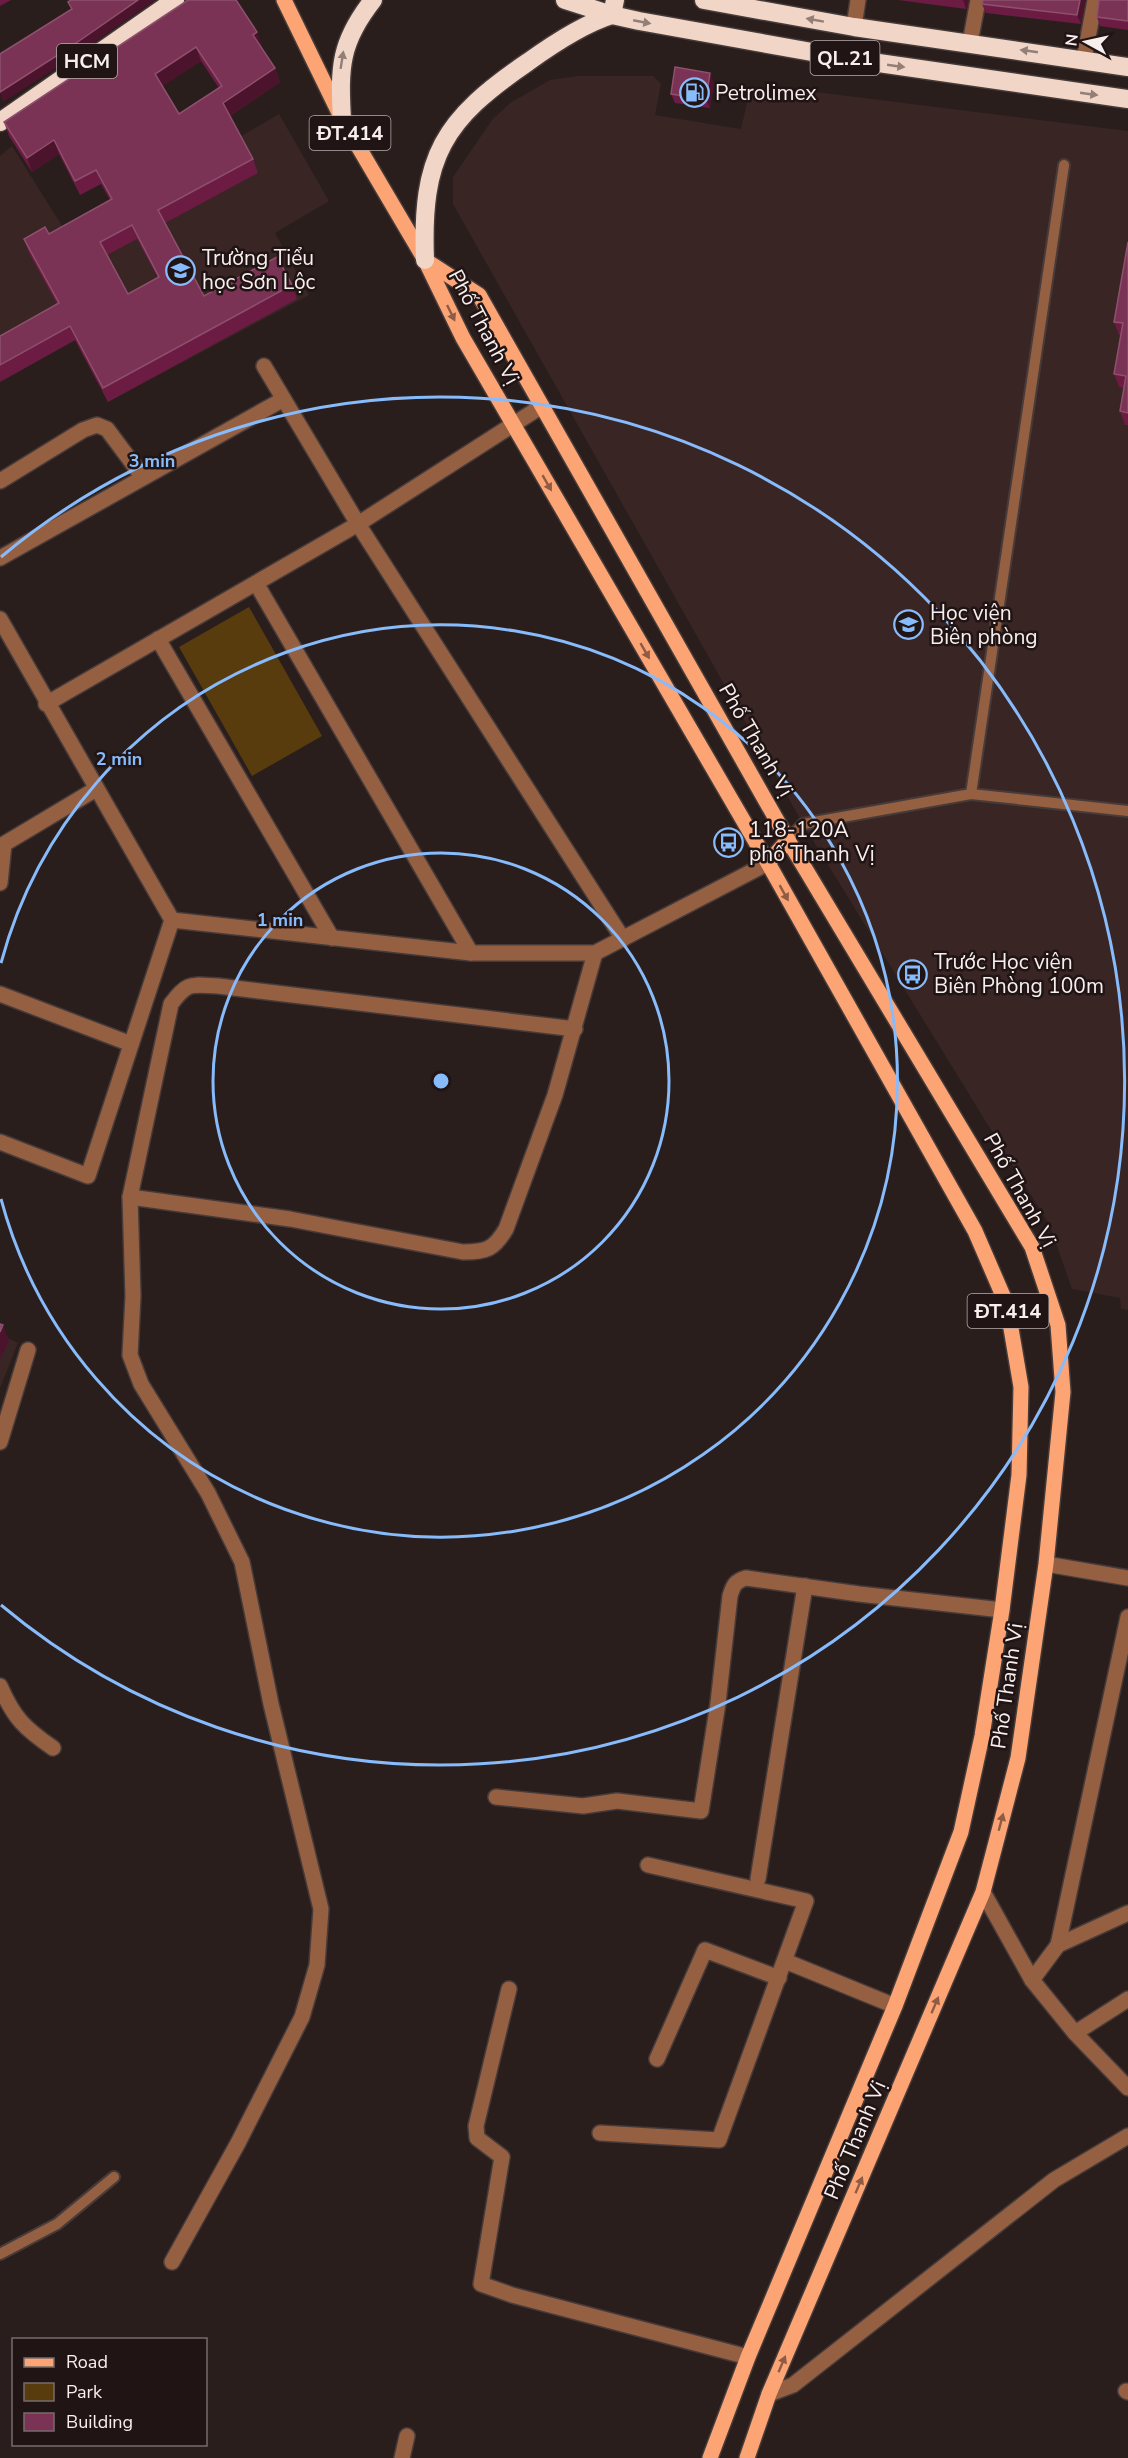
<svg xmlns="http://www.w3.org/2000/svg" width="1128" height="2458" viewBox="0 0 1128 2458" font-family="'Nunito Sans',sans-serif">
<rect width="100%" height="100%" fill="#2a1e1d"/>
<g fill="#382524">
<path d="M578,76H653L661,84L655,115L741,129L748,98L768,86L1128,131V1310L1121,1309L1120,1298L1072,1289L1050,1226L803,824L453,204V177L492,120L510,103L550,80Z"/>
<path d="M279,114L329,201L275,233L309,295L108,402L76,340L0,382V156L12,146L69,237Z"/>
<path d="M0,1334L18,1343L0,1388Z"/>
</g>
<path fill="#583c0d" d="M249,607L322,736L252,776L179,647Z"/>
<g fill="none" stroke-linecap="round" stroke-linejoin="round">
<defs>
<g id="lane">
<path d="M971,794L1064,165"/>
<path d="M788,840L803,824L971,794L1128,811"/>
<path d="M0,2254L57,2224L114,2177"/>
</g>
<g id="street">
<path d="M854,27L858,0"/>
<path d="M970,43L978,0"/>
<path d="M1084,59L1095,0"/>
<path d="M264,366L358,524L623,939"/>
<path d="M0,481L83,430L97,425L107,429L142,476"/>
<path d="M0,558L282,400"/>
<path d="M256,583L471,953"/>
<path d="M0,619L172,920L88,1176L0,1142"/>
<path d="M158,639L332,938"/>
<path d="M46,704L358,524L542,406"/>
<path d="M0,883L4,844L96,789"/>
<path d="M172,920L471,953H595L768,863"/>
<path d="M0,994L131,1044"/>
<path d="M130,1197L290,1219L463,1252C487,1252 494,1249 506,1229L555,1095L595,953"/>
<path d="M0,1442L28,1350"/>
<path d="M1046,1564L1128,1578"/>
<path d="M0,1686C14,1718 24,1728 53,1748"/>
<path d="M496,1797L583,1806L617,1801L701,1811L718,1703L730,1596C733,1586 735,1581 746,1578L859,1594L1002,1610"/>
<path d="M758,1879L805,1586"/>
<path d="M983,1892L1032,1980L1075,2033L1128,2088"/>
<path d="M1058,1945L1128,1913"/>
<path d="M785,1961L895,2006"/>
<path d="M1032,1980L1058,1945L1128,1617"/>
<path d="M509,1989L476,2126L477,2138L502,2157L481,2284L512,2295L748,2357"/>
<path d="M1075,2033L1128,1999"/>
<path d="M657,2059L705,1950L779,1978"/>
<path d="M600,2133L719,2140L806,1901L648,1865"/>
<path d="M172,2262L238,2143L302,2017L317,1965L321,1909L271,1704L242,1562L208,1493L141,1384L130,1355L133,1296L130,1197L171,1004C188,981 191,985 218,986L575,1029"/>
<path d="M1126,2391L1128,2392"/>
<path d="M769,2394L793,2385L1054,2180L1128,2136"/>
<path d="M402,2458L407,2436"/>
</g>
<g id="primary">
<path d="M284,0L342,119L425,260L463,338L768,863L975,1231L1007,1305L1021,1387L1019,1475L1002,1610L982,1736L961,1832L895,2006L748,2357L710,2458"/>
<path d="M425,260L479,295L788,840L1032,1247L1058,1325L1063,1392L1046,1564L1018,1758L983,1892L769,2394L747,2458"/>
<path d="M768,863L788,840"/>
</g>
<g id="highway">
<path d="M565,0L612,15L639,21L851,59L1128,99"/>
<path d="M704,0L854,27L1128,67"/>
<path d="M342,119C339,67 340,42 373,0"/>
<path d="M0,122L175,0"/>
<path d="M425,260C421,156 443,120 528,62C553,44 583,24 612,15L615,0"/>
</g>
</defs>
<use href="#lane" stroke="#473b3a" stroke-width="14"/>
<use href="#street" stroke="#473b3a" stroke-width="18"/>
<use href="#primary" stroke="#473b3a" stroke-width="18"/>
<use href="#highway" stroke="#473b3a" stroke-width="21"/>
<use href="#lane" stroke="#955f42" stroke-width="10"/>
<use href="#street" stroke="#955f42" stroke-width="15"/>
<use href="#primary" stroke="#fda474" stroke-width="15"/>
<use href="#highway" stroke="#f1d6c8" stroke-width="18"/>
</g>
<g fill="#6c1c43" fill-rule="evenodd">
<path d="M0,0H11L0,6Z"/>
<path d="M188,0L262,46L261,47L275,68L280,82L230,116L253,159L258,173L165,223L204,296L292,285L297,299L108,402L75,340L0,382V336L57,304L29,253L24,239L49,234L110,200L101,184L80,195L59,154L32,172L9,136L4,122ZM201,61L219,88L179,114L162,86ZM137,239L158,278L128,294L107,255Z"/>
<path d="M898,0H969L966,9Z"/>
<path d="M983,0H1085L1081,24L986,13L982,4Z"/>
<path d="M1128,0V30L1100,26L1097,17Z"/>
<path d="M714,82L710,108L675,103L671,94Z"/>
<path d="M1128,242V425H1125L1120,411L1124,388L1119,387L1114,374L1121,336L1119,335L1114,322Z"/>
</g>
<g fill="#4b132c">
<path d="M138,0H155L72,58L3,102L0,92Z"/>
<path d="M963,0H969L966,9Z"/>
<path d="M1080,0H1085L1081,24L1077,15Z"/>
<path d="M257,32L262,46L258,49L253,35Z"/>
<path d="M196,47L201,61L160,88L155,74Z"/>
<path d="M275,68L280,82L228,117L223,103Z"/>
<path d="M710,73L714,82L710,108L706,99Z"/>
<path d="M54,140L59,154L32,172L27,158Z"/>
<path d="M3,1325L9,1341L0,1359V1332Z"/>
</g>
<g fill="#7a3355" stroke="#8e506d" stroke-width="1.5" fill-rule="evenodd">
<path d="M71,0H138L69,48L0,92V54L72,9L68,2Z"/>
<path d="M188,0H236L257,32L253,35L275,68L223,103L253,159L158,210L204,296L277,257L292,285L103,388L70,326L0,365V336L59,303L24,239L45,227L49,234L112,199L96,170L75,181L54,140L27,158L4,122ZM196,47L222,86L179,114L155,74ZM132,225L159,277L128,294L100,242Z"/>
<path d="M983,0H1080L1077,15L982,4Z"/>
<path d="M1099,0H1128V21L1097,17Z"/>
<path d="M675,67L710,73L706,99L671,94Z"/>
<path d="M1128,242V413L1120,411L1126,376L1114,374L1123,323L1114,322Z"/>
<path d="M0,1324L3,1325L0,1332Z"/>
</g>
<defs><path id="oneway-solid" d="M-6-.8H1V-3.2L6.5 0L1 3.2V.8H-6Z" transform="scale(1.5)"/></defs>
<g fill="#937f77">
<use href="#oneway-solid" transform="translate(815 20) rotate(-170)"/>
<use href="#oneway-solid" transform="translate(642 22) rotate(11)"/>
<use href="#oneway-solid" transform="translate(1029 51) rotate(-172)"/>
<use href="#oneway-solid" transform="translate(342 60) rotate(-81)"/>
<use href="#oneway-solid" transform="translate(896 66) rotate(8)"/>
<use href="#oneway-solid" transform="translate(1089 94) rotate(8)"/>
</g>
<g fill="#8e5c44">
<use href="#oneway-solid" transform="translate(451 313) rotate(64)"/>
<use href="#oneway-solid" transform="translate(547 483) rotate(60)"/>
<use href="#oneway-solid" transform="translate(645 651) rotate(60)"/>
<use href="#oneway-solid" transform="translate(784 893) rotate(61)"/>
<use href="#oneway-solid" transform="translate(1001 1822) rotate(-75)"/>
<use href="#oneway-solid" transform="translate(935 2005) rotate(-67)"/>
<use href="#oneway-solid" transform="translate(859 2185) rotate(-67)"/>
<use href="#oneway-solid" transform="translate(782 2364) rotate(-67)"/>
</g>
<g fill="none" stroke="#87bbfb" stroke-width="3">
<circle cx="441" cy="1081" r="228"/>
<path d="M1 963A456 456 0 1 1 1 1199"/>
<path d="M1 557A684 684 0 1 1 1 1605"/>
</g>
<defs>
<symbol id="fuel-ring" viewBox="-11 -11 22 22"><circle r="9.5" fill="#201414" stroke="#87bbfb" stroke-width="1.5"/><path d="M-5.5-6h7V0h2V4h1.3V-2.5L3-4.5l.8-.8L6-3V5H2.5V1h-1V6h-7ZM-4.2-4.7v3.2H.2V-4.7Z" fill="#87bbfb"/></symbol>
<symbol id="school-ring" viewBox="-11 -11 22 22"><circle r="9.5" fill="#201414" stroke="#87bbfb" stroke-width="1.5"/><path d="M0-5L7-2L0 1L-7-2ZM-4 1L0 2.5L4 1V4Q0 6-4 4Z" fill="#87bbfb"/></symbol>
<symbol id="university-ring" viewBox="-11 -11 22 22"><circle r="9.5" fill="#201414" stroke="#87bbfb" stroke-width="1.5"/><path d="M0-5L7-2L0 1L-7-2ZM-4 1L0 2.5L4 1V4Q0 6-4 4Z" fill="#87bbfb"/></symbol>
<symbol id="bus-ring" viewBox="-11 -11 22 22"><circle r="9.5" fill="#201414" stroke="#87bbfb" stroke-width="1.5"/><path d="M-5-6H5V4H4V6H2V4H-2V6H-4V4H-5ZM-3.5-4V0h7V-4ZM-3.5 1.2v1.5H-2V1.2ZM2 1.2v1.5H3.5V1.2Z" fill="#87bbfb"/></symbol>
</defs>
<g fill-rule="evenodd">
<use href="#fuel-ring" x="678" y="76" width="33" height="33"/>
<use href="#school-ring" x="164" y="254" width="33" height="33"/>
<use href="#university-ring" x="892" y="608" width="33" height="33"/>
<use href="#bus-ring" x="712" y="826" width="33" height="33"/>
<use href="#bus-ring" x="896" y="958" width="33" height="33"/>
</g>
<g text-anchor="middle" stroke-width="5" stroke-linejoin="round" paint-order="stroke">
<g fill="#201414" stroke="#b6adad" stroke-width="1.5">
<rect x="810.5" y="41" width="69" height="34" rx="4.5"/>
<rect x="57" y="44" width="60" height="34" rx="4.5"/>
<rect x="309.5" y="116" width="81" height="34" rx="4.5"/>
<rect x="967.5" y="1294" width="81" height="34" rx="4.5"/>
</g>
<g font-size="20" font-weight="bold" fill="#f7efee">
<text x="845" y="65">QL.21</text>
<text x="87" y="68">HCM</text>
<text x="350" y="140">ĐT.414</text>
<text x="1008" y="1318">ĐT.414</text>
</g>
<g font-size="21" fill="#f7efee" stroke="#201414" text-anchor="start">
<text x="715" y="100">Petrolimex</text>
<text x="202" y="265">Trường Tiểu<tspan x="202" dy="24">học Sơn Lộc</tspan></text>
<text x="930" y="620">Học viện<tspan x="930" dy="24">Biên phòng</tspan></text>
<text x="749" y="837">118-120A<tspan x="749" dy="24">phố Thanh Vị</tspan></text>
<text x="934" y="969">Trước Học viện<tspan x="934" dy="24">Biên Phòng 100m</tspan></text>
</g>
<g font-size="21" fill="#f7efee" stroke="#201414">
<text transform="translate(484 327) rotate(62)" y="7">Phố Thanh Vị</text>
<text transform="translate(756 740) rotate(60)" y="7">Phố Thanh Vị</text>
<text transform="translate(1020 1190) rotate(61)" y="7">Phố Thanh Vị</text>
<text transform="translate(1007 1686) rotate(-82)" y="7">Phố Thanh Vị</text>
<text transform="translate(855 2140) rotate(-67)" y="7">Phố Thanh Vị</text>
</g>
</g>
<circle cx="441" cy="1081" r="9" fill="#87bbfb" stroke="#201414" stroke-width="3"/>
<g font-size="18" text-anchor="middle" font-weight="bold" fill="#87bbfb" stroke="#201414" stroke-width="5" stroke-linejoin="round" paint-order="stroke">
<text x="152" y="467">3 min</text>
<text x="119" y="765">2 min</text>
<text x="280" y="926">1 min</text>
</g>
<rect x="12" y="2338" width="195" height="108" fill="#201414" stroke="#766c6b" stroke-width="1.5"/>
<rect x="24" y="2358" width="30" height="9" fill="#fda474" stroke="#766c6b" stroke-width="1.5"/>
<text x="66" y="2368" font-size="18" fill="#f7efee">Road</text>
<rect x="24" y="2383" width="30" height="18" fill="#583c0d" stroke="#766c6b" stroke-width="1.5"/>
<text x="66" y="2398" font-size="18" fill="#f7efee">Park</text>
<rect x="24" y="2413" width="30" height="18" fill="#7a3355" stroke="#766c6b" stroke-width="1.5"/>
<text x="66" y="2428" font-size="18" fill="#f7efee">Building</text>
<g transform="translate(1086 42) rotate(278)" stroke="#201414" stroke-width="4.5" paint-order="stroke">
<path d="M0-4.5L10 22L0 15L-10 22Z" fill="#f7efee"/>
<text y="-9" font-size="16" font-weight="bold" text-anchor="middle" fill="#f7efee">N</text>
</g>
</svg>
